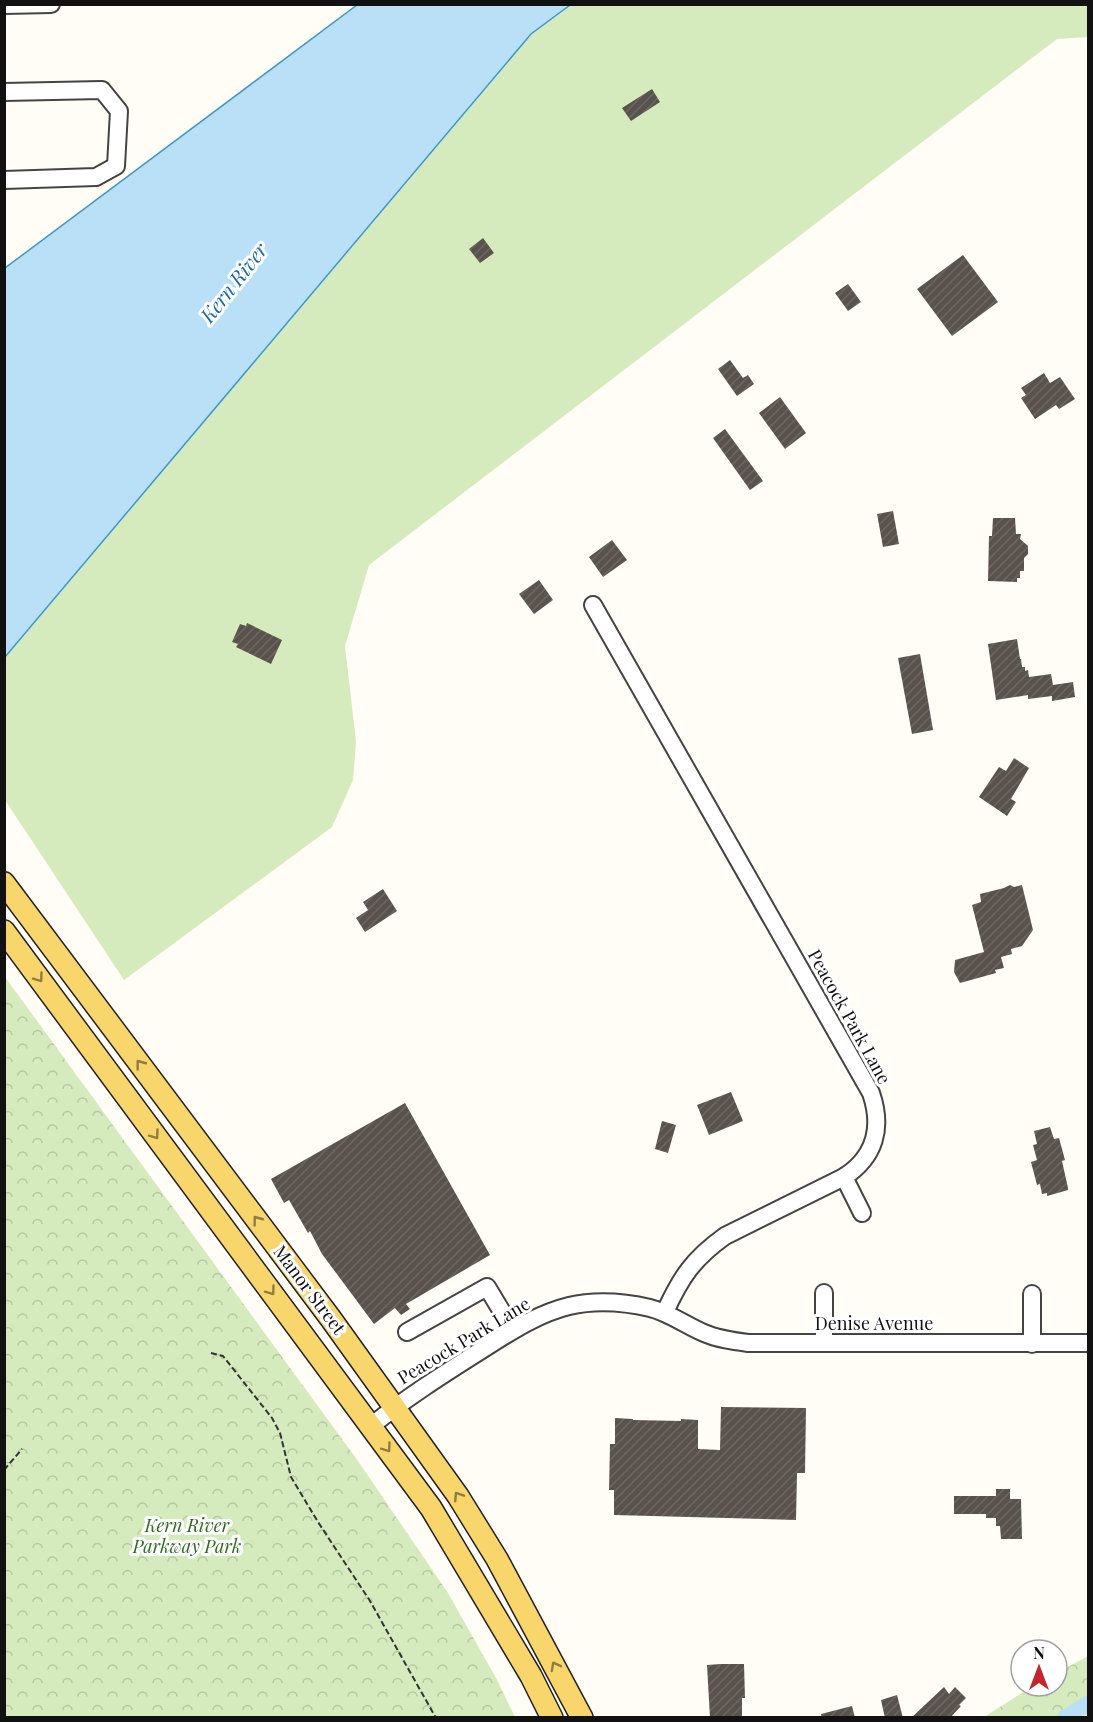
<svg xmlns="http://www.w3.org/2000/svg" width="1093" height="1722" viewBox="0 0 1093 1722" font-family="'Playfair Display',serif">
<defs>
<pattern id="park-crowns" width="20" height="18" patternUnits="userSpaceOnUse" patternTransform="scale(1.5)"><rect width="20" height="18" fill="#d5ebbd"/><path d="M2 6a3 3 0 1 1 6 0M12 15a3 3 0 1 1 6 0" fill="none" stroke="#b6c8a1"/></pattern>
<pattern id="building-hatch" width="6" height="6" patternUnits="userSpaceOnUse" patternTransform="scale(1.5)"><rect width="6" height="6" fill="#5a524d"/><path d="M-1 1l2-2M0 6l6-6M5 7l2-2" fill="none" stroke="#6d6662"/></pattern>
</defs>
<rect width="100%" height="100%" fill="#fffdf5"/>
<path fill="#d5ebbd" d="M389,5H1088V37L1057,39L369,565L345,646L356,742L353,780L332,827L124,980L5,800L4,371Z"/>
<g fill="url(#park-crowns)">
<path d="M5,977L358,1461L448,1593L496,1678L515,1717H5Z"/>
<path d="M1088,1656V1717H984L1033,1686H1057V1673Z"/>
</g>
<path fill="#b9e0f7" stroke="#3f96cf" stroke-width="1.5" d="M357,5H570L531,34L5,657V268Z"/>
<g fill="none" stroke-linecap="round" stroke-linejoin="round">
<path stroke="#b9e0f7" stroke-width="15" d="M1064,1718L1088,1703"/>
</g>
<g fill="url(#building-hatch)">
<path d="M652,89L660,102L631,121L622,108Z"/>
<path d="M483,238L494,253L480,263L469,249Z"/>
<path d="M963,255L998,302L952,336L917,289Z"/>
<path d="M848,284L861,302L848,311L835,293Z"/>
<path d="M730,360L743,378L748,375L754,384L737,396L718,369Z"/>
<path d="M1044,373L1050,383L1060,377L1075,399L1059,409L1056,405L1035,419L1021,398L1026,395L1021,388Z"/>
<path d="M780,397L806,433L785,449L759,413Z"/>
<path d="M725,429L763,481L750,490L713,438Z"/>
<path d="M893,511L899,544L883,547L877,514Z"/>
<path d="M993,518H1015L1016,534H1021L1020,539L1028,546V554L1024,558V571H1020V578H1017V582L988,581L989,536H992Z"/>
<path d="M612,540L627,560L603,577L589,557Z"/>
<path d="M539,580L553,600L534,614L519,594Z"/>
<path d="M247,623L282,640L271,664L236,647L238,644L232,642L240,624L246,626Z"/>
<path d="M1017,639L1020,659H1021L1022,667H1025V671L1028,670L1029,677L1051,674L1053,685L1073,682L1075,697L1052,701V696L1028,699V695L996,700L988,644Z"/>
<path d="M920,654L933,730L912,734L898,658Z"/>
<path d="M1014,758L1029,768L1011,799L1016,802L1007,816L979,797L999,767L1006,771Z"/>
<path d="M1010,885L1014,887L1022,885L1033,930L1022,946L1011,949L1012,954L1001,957L1004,968L995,970L996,973L960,983L954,972L955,960L984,952L972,905L981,902L980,894L1004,888Z"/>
<path d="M383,889L397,911L365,932L356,918L368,910L363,902Z"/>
<path d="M731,1092L743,1121L709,1135L697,1105Z"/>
<path d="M405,1103L490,1255L406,1304L410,1309L401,1315L395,1308L374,1324L322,1254L310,1231L308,1233L289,1200L284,1203L271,1179Z"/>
<path d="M662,1121L676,1125L668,1153L655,1149Z"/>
<path d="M1050,1127L1054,1139L1059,1138L1065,1160L1062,1161L1068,1188V1190L1047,1196V1193L1042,1194L1040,1184L1037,1185L1031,1162L1037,1160L1033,1145L1037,1144L1034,1131Z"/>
<path d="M721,1407L806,1408L805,1473H797L796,1520L614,1515V1490H609L610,1444H615V1418L633,1419V1420L681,1421V1419L698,1420V1449L720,1450Z"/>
<path d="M996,1489H1010V1499H1021L1022,1539H1001L1000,1526H996V1518H986V1514H954V1496H996Z"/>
<path d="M721,1664H744L745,1698H742V1718H710L707,1665Z"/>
<path d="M944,1687L949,1694L955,1687L966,1698L959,1705L961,1706L950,1718H911Z"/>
<path d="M897,1695L903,1718H885L881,1700Z"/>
<path d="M852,1706L855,1718H822L821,1714Z"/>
</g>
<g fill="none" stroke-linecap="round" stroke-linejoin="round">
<defs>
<g id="minor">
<path d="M4,5L51,4"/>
<path d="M4,92L102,90L119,111L116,166L96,177L4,180"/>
<path d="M593,605L871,1093C883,1128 875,1157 844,1177L725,1236C693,1259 681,1277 665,1312"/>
<path d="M844,1177L862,1213"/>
<path d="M824,1293V1343"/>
<path d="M1032,1294V1344"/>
<path d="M407,1332L487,1287L513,1330"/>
<path d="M371,1426C406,1398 442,1375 480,1351C507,1334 536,1314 569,1306C595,1300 624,1302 650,1308C670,1313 685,1325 704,1333C718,1339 733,1341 748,1343H1088"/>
</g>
<g id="major">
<path d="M4,883L331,1319L458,1496L497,1559L582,1718"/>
<path d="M4,931L431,1508L531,1676L552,1718"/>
</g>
</defs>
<use href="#minor" stroke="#444" stroke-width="20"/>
<use href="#major" stroke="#222" stroke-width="24"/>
<g stroke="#333" stroke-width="2" stroke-dasharray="6 3" stroke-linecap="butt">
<path d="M211,1353L223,1356L272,1418L280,1433L291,1477L318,1522L370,1601L436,1718"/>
<path d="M4,1470L22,1449"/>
</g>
<use href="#minor" stroke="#fff" stroke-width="16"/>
<use href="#major" stroke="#f9d66b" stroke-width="21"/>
</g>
<defs><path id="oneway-chevron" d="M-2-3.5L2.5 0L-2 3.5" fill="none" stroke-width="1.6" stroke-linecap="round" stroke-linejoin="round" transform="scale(1.5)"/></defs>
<g stroke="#917d42">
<use href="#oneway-chevron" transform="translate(39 978) rotate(54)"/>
<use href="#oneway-chevron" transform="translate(140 1064) rotate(-127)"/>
<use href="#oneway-chevron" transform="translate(155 1135) rotate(54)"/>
<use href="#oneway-chevron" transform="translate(257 1220) rotate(-127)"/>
<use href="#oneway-chevron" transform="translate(271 1291) rotate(54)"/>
<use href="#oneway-chevron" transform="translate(387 1448) rotate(54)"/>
<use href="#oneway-chevron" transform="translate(458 1496) rotate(-123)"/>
<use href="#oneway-chevron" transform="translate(555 1666) rotate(-118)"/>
</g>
<g text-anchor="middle" stroke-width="6" stroke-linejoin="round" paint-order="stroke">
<g font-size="18" fill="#111" stroke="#fff">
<text transform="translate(849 1017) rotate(61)" y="6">Peacock Park Lane</text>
<text transform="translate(309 1290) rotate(53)" y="6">Manor Street</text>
<text x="874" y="1330">Denise Avenue</text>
<text transform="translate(464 1341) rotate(-31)" y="6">Peacock Park Lane</text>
</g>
<g font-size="18" font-style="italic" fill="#2f6b1f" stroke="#fff">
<text x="187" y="1532">Kern River<tspan x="187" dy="21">Parkway Park</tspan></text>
</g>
<g font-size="20" font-style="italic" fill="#1768a6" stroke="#fff">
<text transform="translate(234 283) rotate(-52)" y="7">Kern River</text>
</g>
</g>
<rect width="1093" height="1722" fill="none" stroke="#111111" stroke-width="12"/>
<g transform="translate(1039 1668)"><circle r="28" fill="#ffffff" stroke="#a0a0a0" stroke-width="1.5"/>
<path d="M0-4.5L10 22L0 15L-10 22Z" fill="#c4262e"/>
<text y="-9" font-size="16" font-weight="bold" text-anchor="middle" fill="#111111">N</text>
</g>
</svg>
